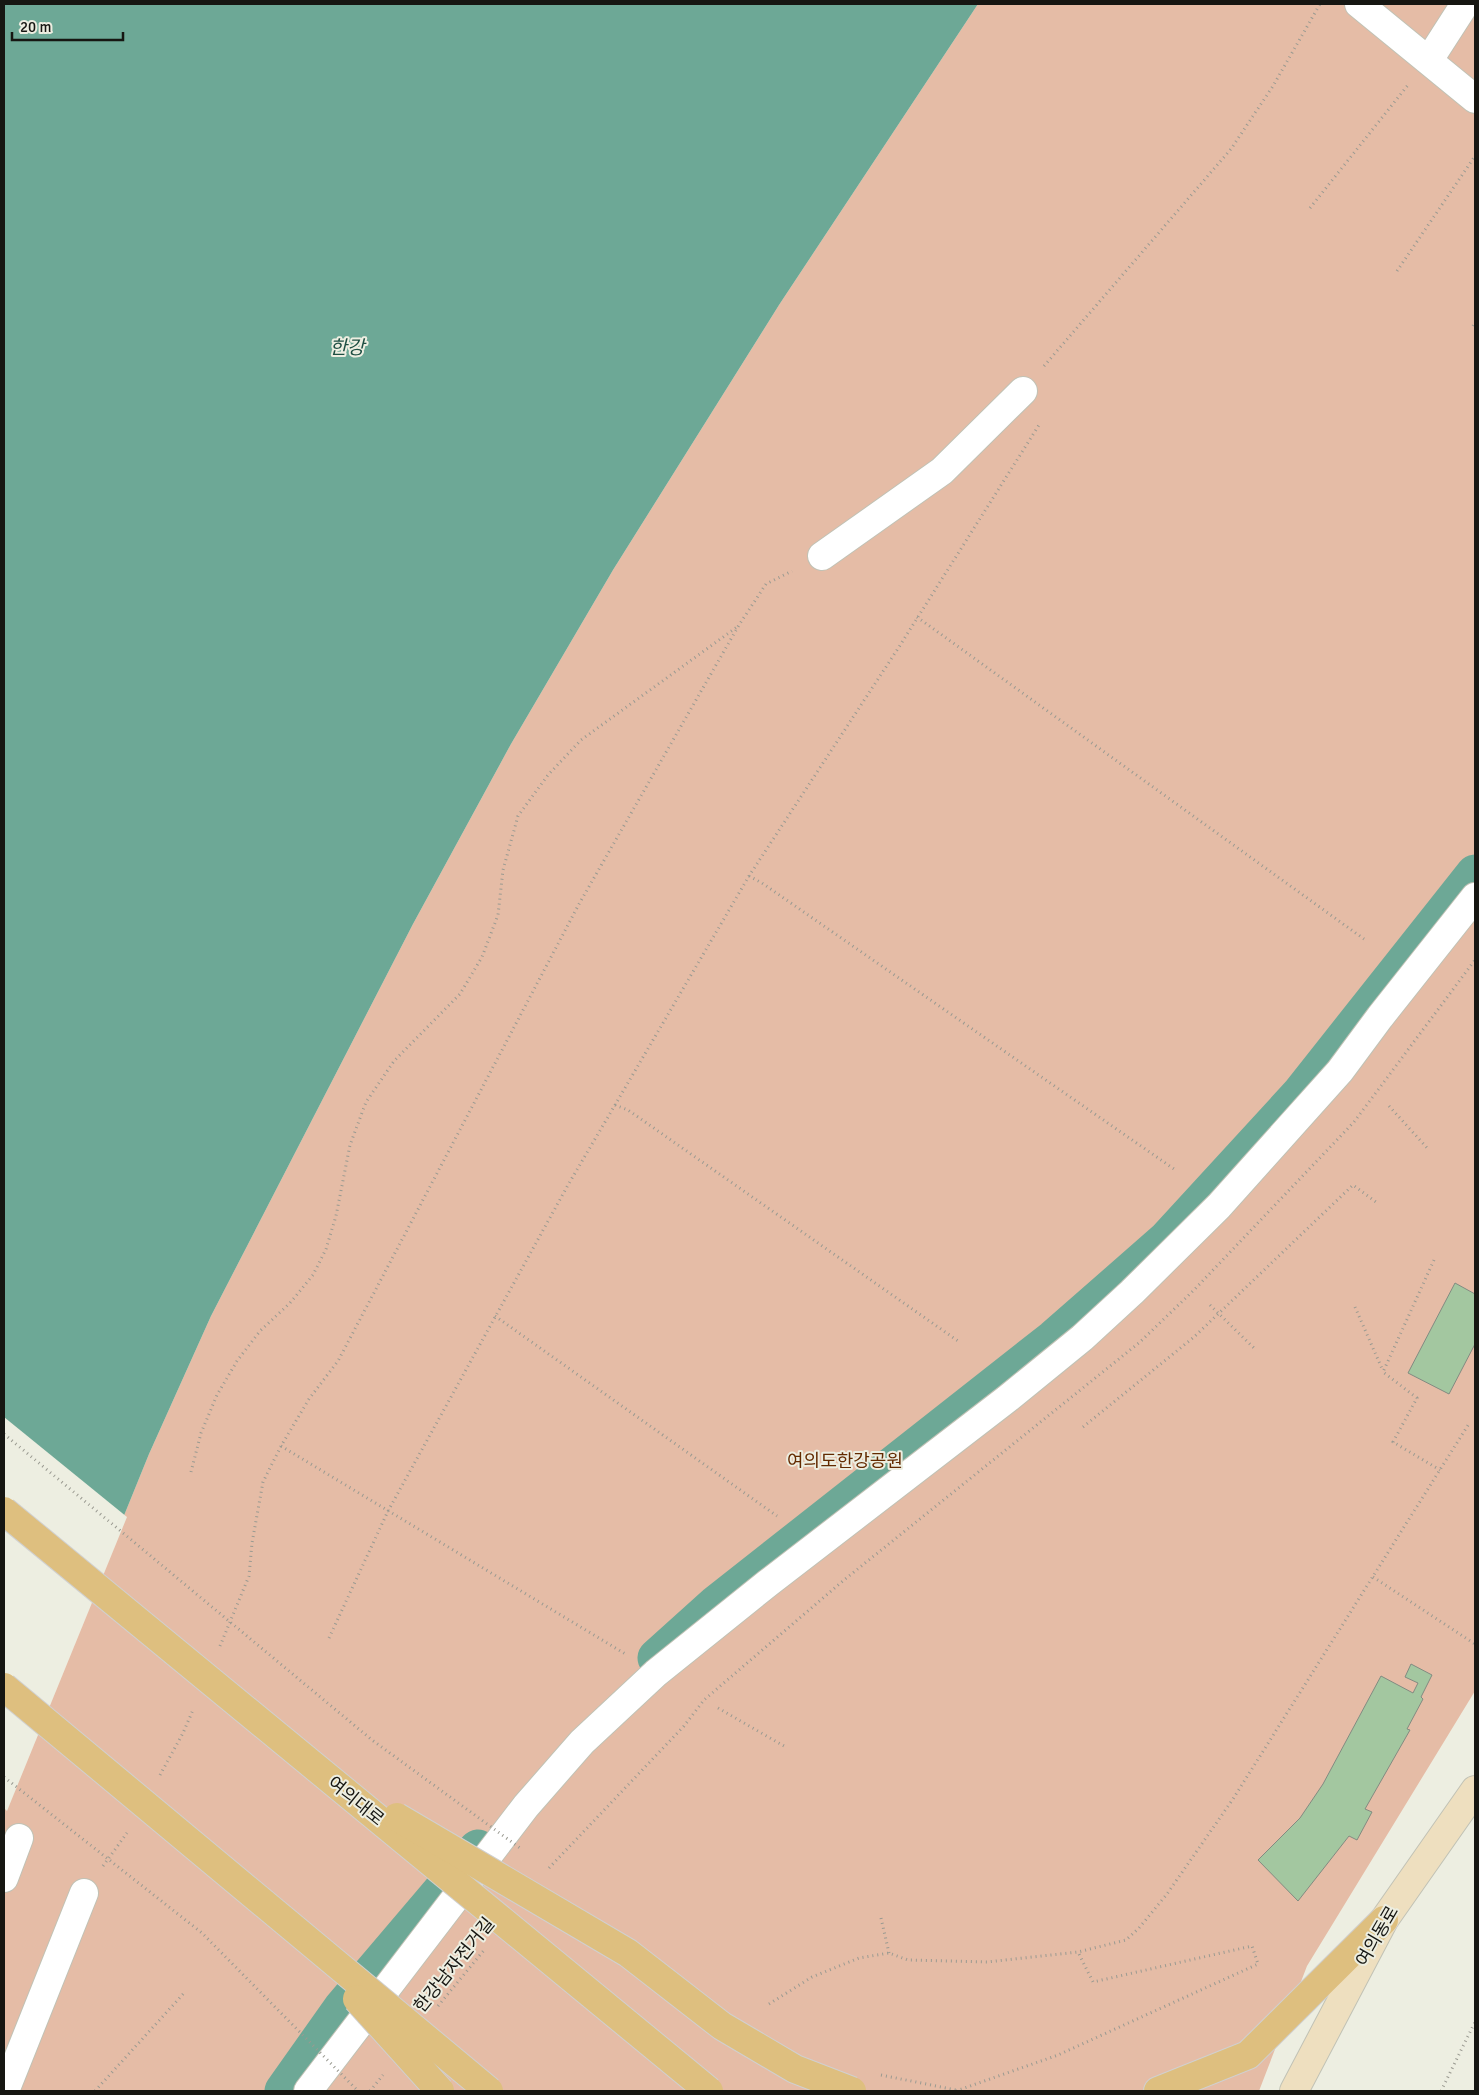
<svg xmlns="http://www.w3.org/2000/svg" width="1479" height="2095" viewBox="0 0 1479 2095" font-family="Signika,'Noto Sans KR',sans-serif">
<rect width="100%" height="100%" fill="#edeee1"/>
<path fill="#e5bca6" d="M978,4H1475V1691L1307,1966L1259,2091H4V1811L149,1454L211,1316L413,924L511,744L613,570L779,305Z"/>
<path fill="#6da896" d="M4,4H978L779,305L613,570L511,744L413,924L211,1316L149,1454L4,1811Z"/>
<path fill="#edeee1" d="M4,1417L127,1517L7,1811L4,1808Z"/>
<g fill="none" stroke-linecap="round" stroke-linejoin="round">
<g stroke="#6da896" stroke-width="39">
<path d="M657,1658L717,1604L1054,1339L1167,1240L1300,1095L1475,874"/>
<path d="M284,2091L342,2009L478,1849"/>
</g>
</g>
<g fill="#a3c7a0" stroke="#828b81">
<path d="M1455,1283L1475,1294V1344L1449,1394L1408,1373Z"/>
<path d="M1411,1664L1432,1675L1421,1697L1423,1699L1407,1729L1410,1730L1365,1809L1372,1812L1357,1840L1349,1836L1298,1901L1258,1860L1300,1818L1323,1784L1381,1676L1413,1693L1418,1683L1405,1677Z"/>
</g>
<g fill="none" stroke-linecap="round" stroke-linejoin="round">
<defs>
<g id="street">
<path d="M1359,4L1475,99"/>
<path d="M1429,60L1465,4"/>
<path d="M822,556L942,471L1023,391"/>
<path d="M4,1878L19,1838"/>
<path d="M5,2091L84,1893"/>
<path d="M308,2091L526,1806L582,1742L656,1673L768,1583L1007,1399L1082,1338L1132,1292L1219,1206L1340,1071L1380,1017L1475,897"/>
</g>
<path id="secondary" d="M1294,2091L1384,1920L1475,1790"/>
<path id="primary" d="M1158,2091L1248,2055L1384,1920"/>
</defs>
<use href="#street" stroke="#c1c2b5" stroke-width="30"/>
<use href="#secondary" stroke="#c1c2b5" stroke-width="30"/>
<use href="#primary" stroke="#d0d0d0" stroke-width="30"/>
<g stroke="#9a9a91" stroke-width="3" stroke-dasharray="1 4" stroke-linecap="butt">
<path d="M1310,208L1408,85"/>
<path d="M1397,271L1475,156"/>
<path d="M1473,326L1475,322"/>
<path d="M1044,366L1231,149L1273,86L1320,4"/>
<path d="M917,617L1364,939"/>
<path d="M749,876L762,883L1174,1169"/>
<path d="M615,1105L628,1110L958,1341"/>
<path d="M1389,1106L1429,1150"/>
<path d="M1434,1260L1383,1372L1417,1398L1393,1442L1440,1470"/>
<path d="M1210,1305L1255,1349"/>
<path d="M1355,1307L1383,1371"/>
<path d="M495,1316L777,1516"/>
<path d="M1083,1427L1194,1337L1353,1185L1376,1202"/>
<path d="M281,1446L627,1655"/>
<path d="M191,1472L201,1433L217,1395L237,1361L260,1331L290,1303L313,1275L326,1249L336,1216L350,1145L366,1102L394,1061L460,994L482,957L498,915L503,870L518,816L548,775L581,740L737,627"/>
<path d="M1373,1577L1475,1644"/>
<path d="M329,1638L388,1511L568,1185L615,1105L749,876L899,647L1039,425"/>
<path d="M220,1646L249,1576L252,1543L263,1482L281,1446L309,1399L338,1361L579,904L739,625L766,584L792,571"/>
<path d="M718,1708L784,1746"/>
<path d="M160,1775L183,1733L193,1710"/>
<path d="M103,1866L127,1833"/>
<path d="M549,1868L684,1726L704,1700L844,1580L1140,1342L1194,1290L1354,1122L1475,960"/>
<path d="M881,1918L889,1953"/>
<path d="M769,2004L812,1977L859,1958L889,1953L908,1960L987,1962L1078,1952L1126,1940L1139,1928L1167,1894L1233,1799L1470,1422"/>
<path d="M438,2006L485,1949"/>
<path d="M881,2075L956,2090"/>
<path d="M95,2091L185,1992"/>
<path d="M370,2091L383,2075"/>
<path d="M956,2091L1058,2055L1258,1964L1252,1946L1093,1982L1078,1952"/>
<path d="M1441,2091L1475,2022"/>
</g>
<use href="#street" stroke="#fff" stroke-width="28"/>
<use href="#secondary" stroke="#eedfbf" stroke-width="28"/>
<use href="#primary" stroke="#debf7f" stroke-width="28"/>
<defs>
<g id="primary-bridge">
<path d="M4,1511L709,2091"/>
<path d="M4,1687L489,2091"/>
<path d="M397,1817L628,1953L722,2026L795,2069L852,2091"/>
<path d="M357,1999L440,2091"/>
</g>
</defs>
<use href="#primary-bridge" stroke="#d0d0d0" stroke-width="30" stroke-linecap="butt"/>
<g stroke="#9a9a91" stroke-width="3" stroke-dasharray="1 4" stroke-linecap="butt">
<path d="M4,1434L372,1740L520,1848"/>
<path d="M4,1777L202,1933L358,2091"/>
</g>
<use href="#primary-bridge" stroke="#debf7f" stroke-width="28"/>
</g>
<g text-anchor="middle" stroke-width="4" stroke-linejoin="round" paint-order="stroke">
<g font-size="18" fill="#632a00" stroke="#edeee1">
<text x="845" y="1467">여의도한강공원</text>
</g>
<g font-size="18" fill="#161612" stroke="#edeee1">
<text transform="translate(356 1801) rotate(39)" y="6">여의대로</text>
<text transform="translate(1377 1936) rotate(-60)" y="6">여의동로</text>
<text transform="translate(454 1965) rotate(-51)" y="6">한강남자전거길</text>
</g>
<g font-size="19" font-style="italic" fill="#1d4e42" stroke="#edeee1">
<text x="347" y="354">한강</text>
</g>
</g>
<rect width="1479" height="2095" fill="none" stroke="#161612" stroke-width="10"/>
<path d="M12 32v8h111v-8" fill="none" stroke="#161612" stroke-width="2.5"/>
<text x="20" y="32" font-size="15" fill="#161612" stroke="#edeee1" stroke-width="4" paint-order="stroke">20 m</text>
</svg>
